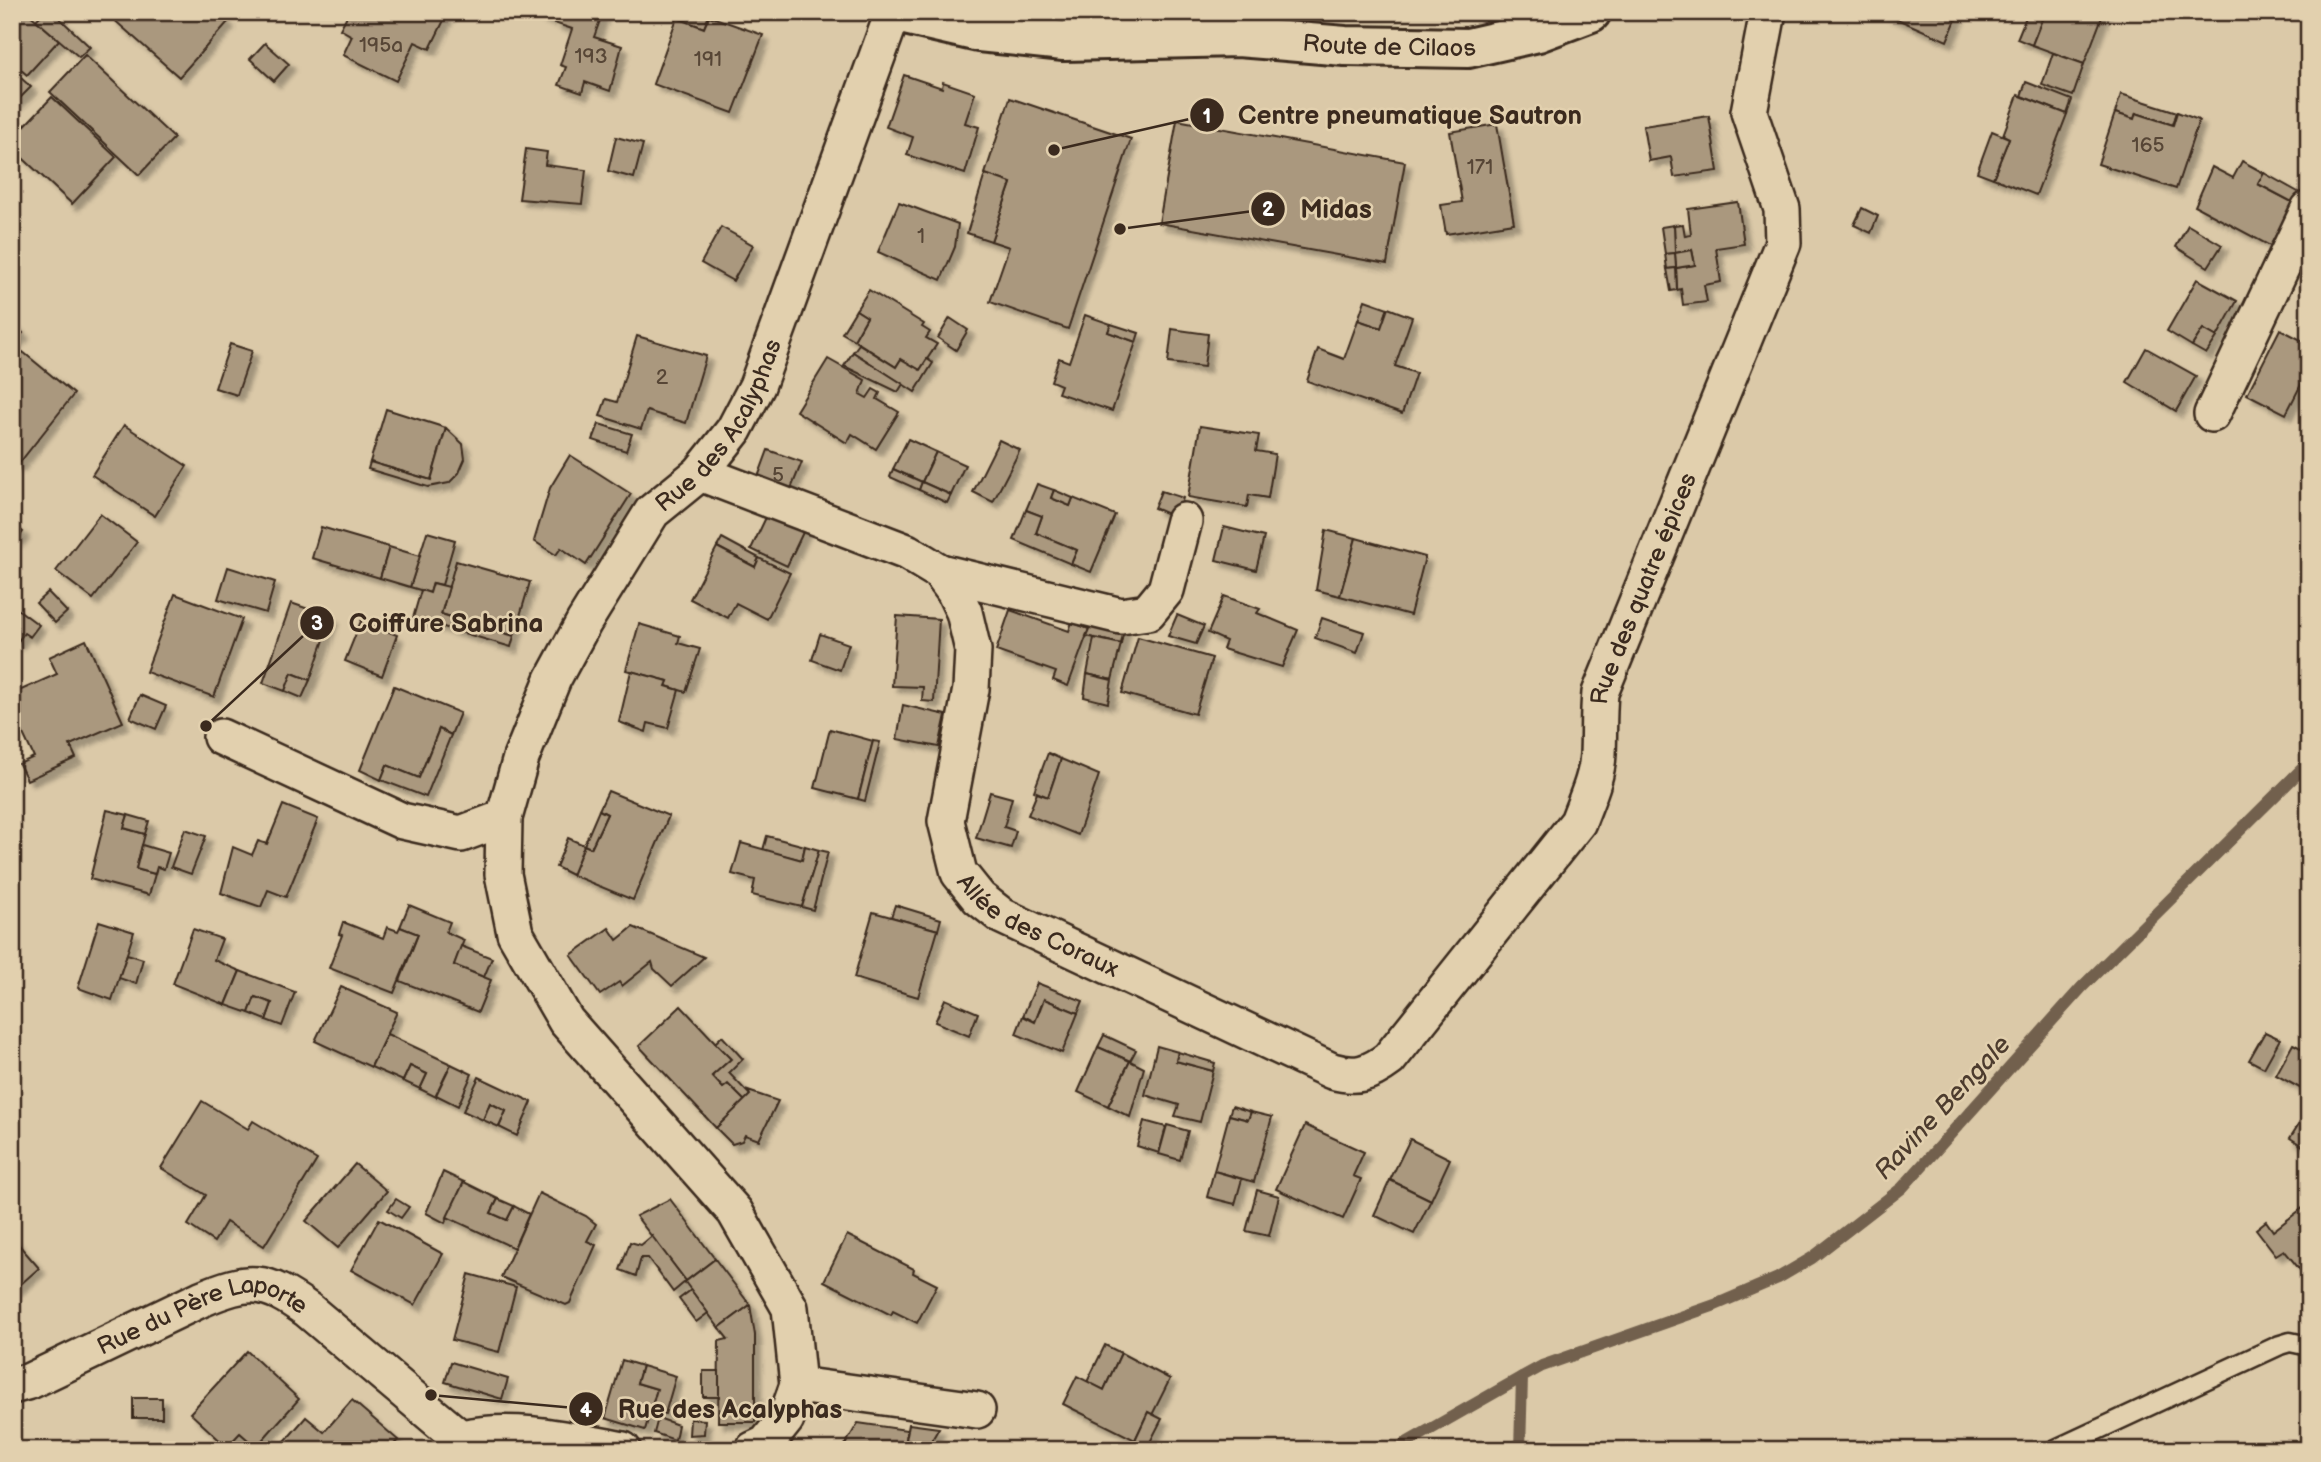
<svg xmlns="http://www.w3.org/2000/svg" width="2321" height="1462" viewBox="0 0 2321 1462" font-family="'Balsamiq Sans',sans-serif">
<defs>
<filter id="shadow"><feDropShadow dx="6" dy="6" stdDeviation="2" flood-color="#0004"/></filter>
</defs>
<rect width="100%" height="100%" fill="#dbc9a8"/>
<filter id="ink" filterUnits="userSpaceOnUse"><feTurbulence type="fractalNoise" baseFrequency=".0143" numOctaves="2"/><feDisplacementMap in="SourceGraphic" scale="14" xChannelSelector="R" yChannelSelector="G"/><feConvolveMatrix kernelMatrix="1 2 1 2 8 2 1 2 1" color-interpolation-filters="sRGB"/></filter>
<g filter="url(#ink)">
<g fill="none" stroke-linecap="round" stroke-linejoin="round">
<g stroke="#72604d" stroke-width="12">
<path d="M1394,1450L1522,1377"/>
<path d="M1520,1450L1522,1377L1542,1366L1715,1305L1778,1278L1812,1258L1902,1188L2082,987L2309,762"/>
</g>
</g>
<g fill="#aa987e" stroke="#3b2a1e" stroke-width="2" filter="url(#shadow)">
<path d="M17,12H27L59,40L27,75L12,62V17Z"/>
<path d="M44,12H53L90,47L79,57L36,20Z"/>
<path d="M117,12H218L228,22L179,77L112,18Z"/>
<path d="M349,12H448L430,49L415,42L396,81L343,55L352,36L340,29Z"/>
<path d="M530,12H552L549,20Z"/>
<path d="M558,12H603L594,37L622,46L610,91L585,82L582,93L559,85L566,67L560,65L572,29L554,23Z"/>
<path d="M679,12H699L709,16L704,28L677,18Z"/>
<path d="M1881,12H1952L1958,15L1947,41Z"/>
<path d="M2028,12H2045L2032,45L2017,39Z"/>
<path d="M2045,12H2104L2084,64L2032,45Z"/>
<path d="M709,16L763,35L733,113L653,84L677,18L704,28Z"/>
<path d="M265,43L289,64L274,81L250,59Z"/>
<path d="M2053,53L2084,64L2073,96L2042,85Z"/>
<path d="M85,55L174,138L139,175L50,92Z"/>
<path d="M12,70L31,87L12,106Z"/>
<path d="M904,75L942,88L943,82L975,93L965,123L979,127L965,174L907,155L913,137L886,127Z"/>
<path d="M2026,82L2072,100L2067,114L2021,96Z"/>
<path d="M2121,94L2177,112L2173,125L2136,113L2134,119L2115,113Z"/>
<path d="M2018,95L2067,114L2036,195L1993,178L2009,138L2003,135Z"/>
<path d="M52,97L116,157L72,204L12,148V139Z"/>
<path d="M1010,98L1131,139L1068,329L990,302L1009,247L991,241L1011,183L985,174Z"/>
<path d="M2177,112L2199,120L2176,189L2098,164L2115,113L2134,119L2136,113L2173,125Z"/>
<path d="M1709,116L1718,171L1674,177L1671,157L1649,161L1643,126Z"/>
<path d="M1177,120L1405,162L1387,264L1159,223Z"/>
<path d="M1497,124L1514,223L1446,234L1441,205L1462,202L1450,132Z"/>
<path d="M1992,131L2009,138L1993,178L1977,172Z"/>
<path d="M616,137L643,144L634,178L608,171Z"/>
<path d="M526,149L547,152L545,165L586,170L582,204L519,199Z"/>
<path d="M2242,161L2264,173L2258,184L2294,203L2270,246L2195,206L2212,167L2233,178Z"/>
<path d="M2264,173L2300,193L2294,203L2258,184Z"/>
<path d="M985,174L1011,183L991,241L967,233Z"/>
<path d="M899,202L958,224L955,247L941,280L878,252Z"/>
<path d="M1738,202L1744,244L1716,248L1721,282L1704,285L1707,302L1683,305L1681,289L1677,290L1676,268L1695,265L1692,250L1675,253L1674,225L1683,224L1685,236L1691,235L1688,209Z"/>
<path d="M1862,208L1878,216L1871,233L1854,225Z"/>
<path d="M1674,225L1675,253L1665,254L1661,227Z"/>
<path d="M2188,225L2222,245L2208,267L2176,247Z"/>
<path d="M721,227L753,245L733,281L701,263Z"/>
<path d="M1692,250L1695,265L1676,268L1675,253Z"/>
<path d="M1675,253L1676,268L1667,269L1665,254Z"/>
<path d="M1676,268L1677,290L1671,291L1667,269Z"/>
<path d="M2197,279L2237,301L2217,337L2203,329L2192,346L2167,331Z"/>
<path d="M869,290L924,324L922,327L930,332L926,338L937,344L920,370L901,359L896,367L854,340L867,317L856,310Z"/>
<path d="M1365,300L1388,308L1381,328L1358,320Z"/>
<path d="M1388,308L1412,317L1395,366L1416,373L1402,414L1307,381L1318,349L1344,359L1358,320L1381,328Z"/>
<path d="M856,310L867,317L854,340L842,333Z"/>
<path d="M1085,315L1111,324L1108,332L1136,342L1112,411L1058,393L1061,385L1051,381L1059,358L1069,362Z"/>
<path d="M950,318L968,330L956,350L938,338Z"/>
<path d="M12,322L23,333L12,344Z"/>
<path d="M1111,324L1139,333L1136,342L1108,332Z"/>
<path d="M1172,329L1208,334L1204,367L1168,363Z"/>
<path d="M2203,329L2217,337L2206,354L2192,346Z"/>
<path d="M2280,329L2309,344V369L2286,414L2247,394Z"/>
<path d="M637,336L706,356L686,423L647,411L641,429L600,416L606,399L617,402Z"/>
<path d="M230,344L252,351L237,395L215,388Z"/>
<path d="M859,344L896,367L901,359L920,370L927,359L933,363L915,392L853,352Z"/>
<path d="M2146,348L2196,376L2176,411L2127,382Z"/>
<path d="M23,352L74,394L17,466L12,462V365Z"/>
<path d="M853,352L903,384L898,392L844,366Z"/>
<path d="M828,359L865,380L860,394L867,398L873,389L880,393L877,399L899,412L876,449L852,434L847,443L796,411Z"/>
<path d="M2309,369V388L2301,384Z"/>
<path d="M386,409L446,428L431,480L370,462Z"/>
<path d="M599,424L632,434L626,451L593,440Z"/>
<path d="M124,425L187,466L155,516L92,475Z"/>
<path d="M1200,426L1259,435L1256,451L1275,454L1268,498L1249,495L1247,507L1188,497Z"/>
<path d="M446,428L463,444L465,459L459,473L449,483L428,487L368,469L370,462L431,480Z"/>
<path d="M908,439L936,452L922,482L893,469Z"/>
<path d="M999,440L1020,450L993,502L973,492Z"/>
<path d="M768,450L802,462L786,501L754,488Z"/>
<path d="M936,452L965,465L951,495L922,482Z"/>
<path d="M570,455L631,494L586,565L561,548L556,555L534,541L550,488Z"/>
<path d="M893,469L922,482L919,490L890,477Z"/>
<path d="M922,482L951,495L947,503L919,490Z"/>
<path d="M1037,484L1054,490L1051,498L1070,506L1073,498L1115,515L1091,572L1071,564L1077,550L1036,533L1042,516L1026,510Z"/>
<path d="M1054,490L1073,498L1070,506L1051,498Z"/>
<path d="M1161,491L1183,498L1177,518L1154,508Z"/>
<path d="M1026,510L1042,516L1036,533L1077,550L1071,564L1014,540Z"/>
<path d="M768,513L806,526L787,566L751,549Z"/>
<path d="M100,514L137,542L93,599L56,571Z"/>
<path d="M12,523L23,532L17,540L12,536Z"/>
<path d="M321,527L389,547L380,578L312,558Z"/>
<path d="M1224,527L1264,537L1256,570L1216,560Z"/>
<path d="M1326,530L1356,538L1340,596L1316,590Z"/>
<path d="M427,532L455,540L442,585L433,583L430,593L410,587Z"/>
<path d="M722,538L759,558L755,567L717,547Z"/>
<path d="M1356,538L1425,557L1410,615L1340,596Z"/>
<path d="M389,547L420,556L410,587L380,578Z"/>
<path d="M717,547L755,567L759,558L790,573L767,619L736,603L728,618L690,599Z"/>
<path d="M456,561L530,582L514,636L441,614Z"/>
<path d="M228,567L275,582L266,613L218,599Z"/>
<path d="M433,583L449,587L441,614L514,636L511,647L413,618L421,590L430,593Z"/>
<path d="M48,592L67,612L55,623L36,603Z"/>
<path d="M175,594L242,619L214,697L146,672Z"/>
<path d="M1224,596L1260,609L1257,613L1298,630L1282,667L1223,649L1226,641L1208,633Z"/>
<path d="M291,603L332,617L310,680L292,673L285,691L263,683Z"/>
<path d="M12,605L39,625L30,637L24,633L16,644L12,641Z"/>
<path d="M1010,610L1069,631L1072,622L1089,629L1068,686L1053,680L1056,672L996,651Z"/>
<path d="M1076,612L1125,624L1121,644L1086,636L1089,629L1072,622Z"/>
<path d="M1177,615L1204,626L1196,644L1168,636Z"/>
<path d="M897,616L939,619L934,702L922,701L923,687L892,686Z"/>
<path d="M1322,618L1364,632L1357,653L1315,638Z"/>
<path d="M361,621L397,635L382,676L345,661Z"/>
<path d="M639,624L680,636L678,643L700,649L686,692L666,686L668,681L626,670Z"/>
<path d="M820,634L849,644L840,670L812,660Z"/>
<path d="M1138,637L1212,658L1195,714L1122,693Z"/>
<path d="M1094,638L1121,644L1112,680L1087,674Z"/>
<path d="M86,640L123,722L70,745L76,758L27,780L19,764L34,757L17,721L22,718L12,694L57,674L49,657Z"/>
<path d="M631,671L668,681L666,686L679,690L668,728L648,723L646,732L619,722Z"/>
<path d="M292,673L310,680L302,698L285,691Z"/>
<path d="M1087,674L1112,680L1108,703L1084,697Z"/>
<path d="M394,686L460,713L451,735L439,729L419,778L387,765L381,780L360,770Z"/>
<path d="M140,695L166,706L156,729L130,718Z"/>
<path d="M903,705L946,715L939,747L897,739Z"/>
<path d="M439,729L451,735L426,797L381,780L387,765L419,778Z"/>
<path d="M830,729L873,741L858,799L815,788Z"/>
<path d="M873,741L880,742L865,801L858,799Z"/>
<path d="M1048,753L1061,759L1048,797L1034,791Z"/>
<path d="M1061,759L1099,775L1078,835L1028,815L1037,793L1048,797Z"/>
<path d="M608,791L669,816L633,900L572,875L584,845L591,848L607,814L599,810Z"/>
<path d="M990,792L1012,798L1004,827L1016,831L1011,848L976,838Z"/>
<path d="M283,805L318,819L286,897L268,890L261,907L221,893L233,847L252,855L258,841L267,844Z"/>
<path d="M107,810L128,815L124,828L145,834L136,869L155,874L149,895L90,879Z"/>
<path d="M599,810L607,814L591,848L584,845Z"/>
<path d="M128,815L149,821L145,834L124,828Z"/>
<path d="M185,829L206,836L191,874L171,867Z"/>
<path d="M767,836L805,846L802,860L763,850Z"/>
<path d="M568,838L584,845L572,875L556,867Z"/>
<path d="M741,843L802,860L805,846L819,850L802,907L752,895L755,880L732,874Z"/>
<path d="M142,845L169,853L164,869L157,867L155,874L136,869Z"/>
<path d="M819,850L828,852L813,910L802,907Z"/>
<path d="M409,905L450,922L446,932L464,940L454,965L491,980L478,1012L400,981L418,934L400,927Z"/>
<path d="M895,905L941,919L938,930L891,917Z"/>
<path d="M873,912L938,930L918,997L854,978Z"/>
<path d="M99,921L134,932L112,1000L78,988Z"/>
<path d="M343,922L383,938L387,927L398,931L400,927L418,934L394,993L329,968L342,935L339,934Z"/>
<path d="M633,927L704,957L672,986L654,969L652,962L622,986L619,982L600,995L571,955L609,928L617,940Z"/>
<path d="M193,929L222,939L214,960L240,971L226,1005L173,984Z"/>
<path d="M461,946L492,958L484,977L454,965Z"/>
<path d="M127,954L143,959L136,984L119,978Z"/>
<path d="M240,971L295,992L282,1026L266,1020L272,1003L255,997L249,1013L226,1005Z"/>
<path d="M1037,983L1083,1001L1078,1013L1044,999L1035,1022L1023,1016Z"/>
<path d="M341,987L397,1012L371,1067L315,1041Z"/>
<path d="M255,997L272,1003L266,1020L249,1013Z"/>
<path d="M945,999L978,1013L969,1036L935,1022Z"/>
<path d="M1044,999L1078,1013L1062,1053L1016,1034L1023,1016L1035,1022Z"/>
<path d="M681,1006L731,1059L712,1076L723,1088L728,1084L745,1101L716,1128L639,1046Z"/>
<path d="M2265,1032L2280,1039L2264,1068L2249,1060Z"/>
<path d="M387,1034L451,1064L436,1097L420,1089L427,1074L410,1066L403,1081L371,1067Z"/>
<path d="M1104,1035L1136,1050L1130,1061L1098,1047Z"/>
<path d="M722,1036L743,1059L729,1073L750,1095L745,1101L728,1084L723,1088L712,1076L731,1059L715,1043Z"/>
<path d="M2293,1044L2309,1052V1093L2276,1075Z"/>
<path d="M1157,1046L1178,1052L1176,1061L1213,1071L1200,1122L1175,1116L1179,1105L1145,1095Z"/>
<path d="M1098,1047L1130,1061L1108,1106L1078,1092Z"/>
<path d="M1178,1052L1215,1063L1213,1071L1176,1061Z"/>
<path d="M1130,1061L1144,1068L1130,1117L1108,1106Z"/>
<path d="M451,1064L472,1074L458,1106L436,1095Z"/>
<path d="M410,1066L427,1074L420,1089L403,1081Z"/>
<path d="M479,1077L532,1102L517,1136L499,1127L506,1111L490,1103L483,1120L463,1111Z"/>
<path d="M748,1091L778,1101L759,1140L745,1135L742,1141L732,1144L716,1128L750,1095Z"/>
<path d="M202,1101L248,1129L253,1121L317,1160L264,1246L226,1222L214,1242L188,1225L206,1195L161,1168Z"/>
<path d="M490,1103L506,1111L499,1127L483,1120Z"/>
<path d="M1232,1106L1251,1112L1248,1120L1229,1115Z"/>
<path d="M2309,1108V1150L2290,1138Z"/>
<path d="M1251,1112L1272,1117L1254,1182L1214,1171L1229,1115L1248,1120Z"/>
<path d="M1144,1121L1166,1127L1159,1153L1137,1146Z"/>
<path d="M1167,1125L1188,1131L1180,1160L1159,1154Z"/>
<path d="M1305,1125L1364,1152L1353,1176L1361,1179L1343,1219L1276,1189Z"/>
<path d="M1410,1139L1450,1159L1431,1200L1390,1180Z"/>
<path d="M355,1164L387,1191L338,1248L306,1221Z"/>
<path d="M1214,1171L1242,1179L1235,1204L1207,1197Z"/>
<path d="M443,1172L464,1182L445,1223L426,1213Z"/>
<path d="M1390,1180L1431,1200L1414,1234L1374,1215Z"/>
<path d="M464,1182L498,1199L491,1213L507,1220L514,1206L529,1214L514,1248L447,1217Z"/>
<path d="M1257,1190L1279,1196L1269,1236L1246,1231Z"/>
<path d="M539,1193L586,1216L596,1224L587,1241L596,1245L570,1303L566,1305L501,1277Z"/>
<path d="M396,1199L409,1207L401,1218L388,1210Z"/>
<path d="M498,1199L514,1206L507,1220L491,1213Z"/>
<path d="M670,1199L715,1259L686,1281L636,1216Z"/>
<path d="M2309,1203V1281L2284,1250L2276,1255L2256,1229L2266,1221L2273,1231Z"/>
<path d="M379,1219L443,1254L415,1305L351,1270Z"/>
<path d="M847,1235L914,1269L913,1273L937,1285L917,1323L893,1311L891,1315L824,1281Z"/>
<path d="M652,1236L686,1281L673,1292L648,1258H641L636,1276L620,1270L630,1242L641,1245Z"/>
<path d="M12,1237L39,1268L12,1292Z"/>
<path d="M715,1259L750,1305L719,1328L685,1282Z"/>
<path d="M469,1274L516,1287L499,1352L452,1340Z"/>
<path d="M691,1290L708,1313L696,1322L679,1299Z"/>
<path d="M750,1305L755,1335V1422H718L719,1341L728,1339L719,1328Z"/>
<path d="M1105,1345L1121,1353L1104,1390L1087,1382Z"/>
<path d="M247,1351L299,1399L256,1447L240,1433L227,1447L190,1413Z"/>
<path d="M1121,1353L1170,1379L1152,1415L1148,1412L1135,1440L1063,1404L1077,1376L1104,1390Z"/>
<path d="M622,1360L642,1366L637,1383L657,1389L645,1430L605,1418Z"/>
<path d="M451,1362L508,1379L502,1399L445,1382Z"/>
<path d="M642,1366L676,1376L665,1414L651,1410L657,1389L637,1383Z"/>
<rect x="703" y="1371" width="16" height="26"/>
<rect x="133" y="1398" width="29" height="20"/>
<path d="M352,1400L398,1440L389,1450L279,1448L306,1417L324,1432Z"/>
<path d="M1148,1412L1162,1419L1148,1446L1135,1440Z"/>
<path d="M658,1418L678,1425L675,1440L654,1433Z"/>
<path d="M690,1419L705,1420L704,1434L689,1435Z"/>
<path d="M858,1423L907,1430L906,1440L923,1450H842Z"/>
<path d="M909,1424L939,1428L926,1450L906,1440Z"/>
</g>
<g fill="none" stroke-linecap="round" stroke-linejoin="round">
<defs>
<path id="lane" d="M2054,1450L2280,1345L2290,1342L2309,1346"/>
<g id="street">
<path d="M2212,414L2309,209"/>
<path id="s1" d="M700,473L907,552L940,572L954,591L964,612L973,650L971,689L946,821L959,873L979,898L1002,916L1332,1071C1356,1078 1369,1074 1389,1059L1578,822C1586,800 1597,778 1598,754C1599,733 1598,714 1600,693L1783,243L1782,209L1749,112L1768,12"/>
<path d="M940,572L1121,616L1148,612L1166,590L1184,521"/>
<path d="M221,737L402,821L461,834L504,818"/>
<path d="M798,1385L977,1410"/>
<path id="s2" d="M12,1386L30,1381L201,1299C251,1278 264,1279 308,1310L474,1450"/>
<path d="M461,1438C516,1426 569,1440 623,1450"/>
<path id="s3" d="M753,1450L766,1444L786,1419L798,1385L790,1308L735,1212L566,1021L515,933L503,874L504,818L521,758L553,679L584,622L652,512L700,473L734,430L757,386L893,13"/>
</g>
<g id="secondary">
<path id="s4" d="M892,12L979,32L1064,41L1238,37L1345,46L1468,48L1538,32L1591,12"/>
</g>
</defs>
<use href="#lane" stroke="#3b2a1e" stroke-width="23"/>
<use href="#street" stroke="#3b2a1e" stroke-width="40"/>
<use href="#secondary" stroke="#3b2a1e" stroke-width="44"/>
<use href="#lane" stroke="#e2d0ae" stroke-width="18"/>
<use href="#street" stroke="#e2d0ae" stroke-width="35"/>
<use href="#secondary" stroke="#e2d0ae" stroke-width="38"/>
</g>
</g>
<g text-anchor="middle" stroke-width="5" stroke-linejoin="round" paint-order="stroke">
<g font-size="21" fill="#574636">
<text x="381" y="52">195a</text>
<text x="591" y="63">193</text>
<text x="708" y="66">191</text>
<text x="2148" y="152">165</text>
<text x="1480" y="174">171</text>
<text x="921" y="243">1</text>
<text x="662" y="384">2</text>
<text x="778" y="482">5</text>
</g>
<g font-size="24" fill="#3b2a1e" stroke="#e2d0ae">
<text dy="8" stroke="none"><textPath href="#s4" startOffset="500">Route de Cilaos</textPath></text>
<text dy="8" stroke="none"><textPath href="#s3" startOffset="1197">Rue des Acalyphas</textPath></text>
<text dy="8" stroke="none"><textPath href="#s1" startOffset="1608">Rue des quatre épices</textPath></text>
<text dy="8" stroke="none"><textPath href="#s1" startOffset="670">Allée des Coraux</textPath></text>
<text dy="8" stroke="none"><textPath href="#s2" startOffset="208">Rue du Père Laporte</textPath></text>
</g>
<g font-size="26" font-style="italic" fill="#4d3c2e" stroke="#e2d0ae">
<text transform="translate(1942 1107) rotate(-47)" y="9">Ravine Bengale</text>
</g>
</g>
<path fill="none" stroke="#3b2a1e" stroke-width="2.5" d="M1054 150L1207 115M1120 229L1268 209M206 726L317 623M431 1395L586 1409"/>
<g fill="#3b2a1e" stroke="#e2d0ae" stroke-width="2.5">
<circle cx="1054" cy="150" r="7"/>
<circle cx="1120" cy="229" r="7"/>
<circle cx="206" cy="726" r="7"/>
<circle cx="431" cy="1395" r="7"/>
<circle cx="1207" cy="115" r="18"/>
<circle cx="1268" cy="209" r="18"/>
<circle cx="317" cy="623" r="18"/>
<circle cx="586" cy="1409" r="18"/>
</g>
<g font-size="21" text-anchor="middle" font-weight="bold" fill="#fff">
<text x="1207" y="123">1</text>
<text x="1268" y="216">2</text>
<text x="317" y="630">3</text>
<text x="586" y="1417">4</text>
</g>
<g font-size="26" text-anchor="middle" font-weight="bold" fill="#3b2a1e" stroke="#e2d0ae" stroke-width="5" stroke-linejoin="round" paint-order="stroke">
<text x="1410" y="124">Centre pneumatique Sautron</text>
<text x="1336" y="218">Midas</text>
<text x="446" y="632">Coiffure Sabrina</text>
<text x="730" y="1418">Rue des Acalyphas</text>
</g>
<rect width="2321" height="1462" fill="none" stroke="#e2d0ae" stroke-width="42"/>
<rect x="21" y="21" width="2279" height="1420" fill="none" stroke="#3b2a1e" stroke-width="2.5" filter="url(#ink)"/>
</svg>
